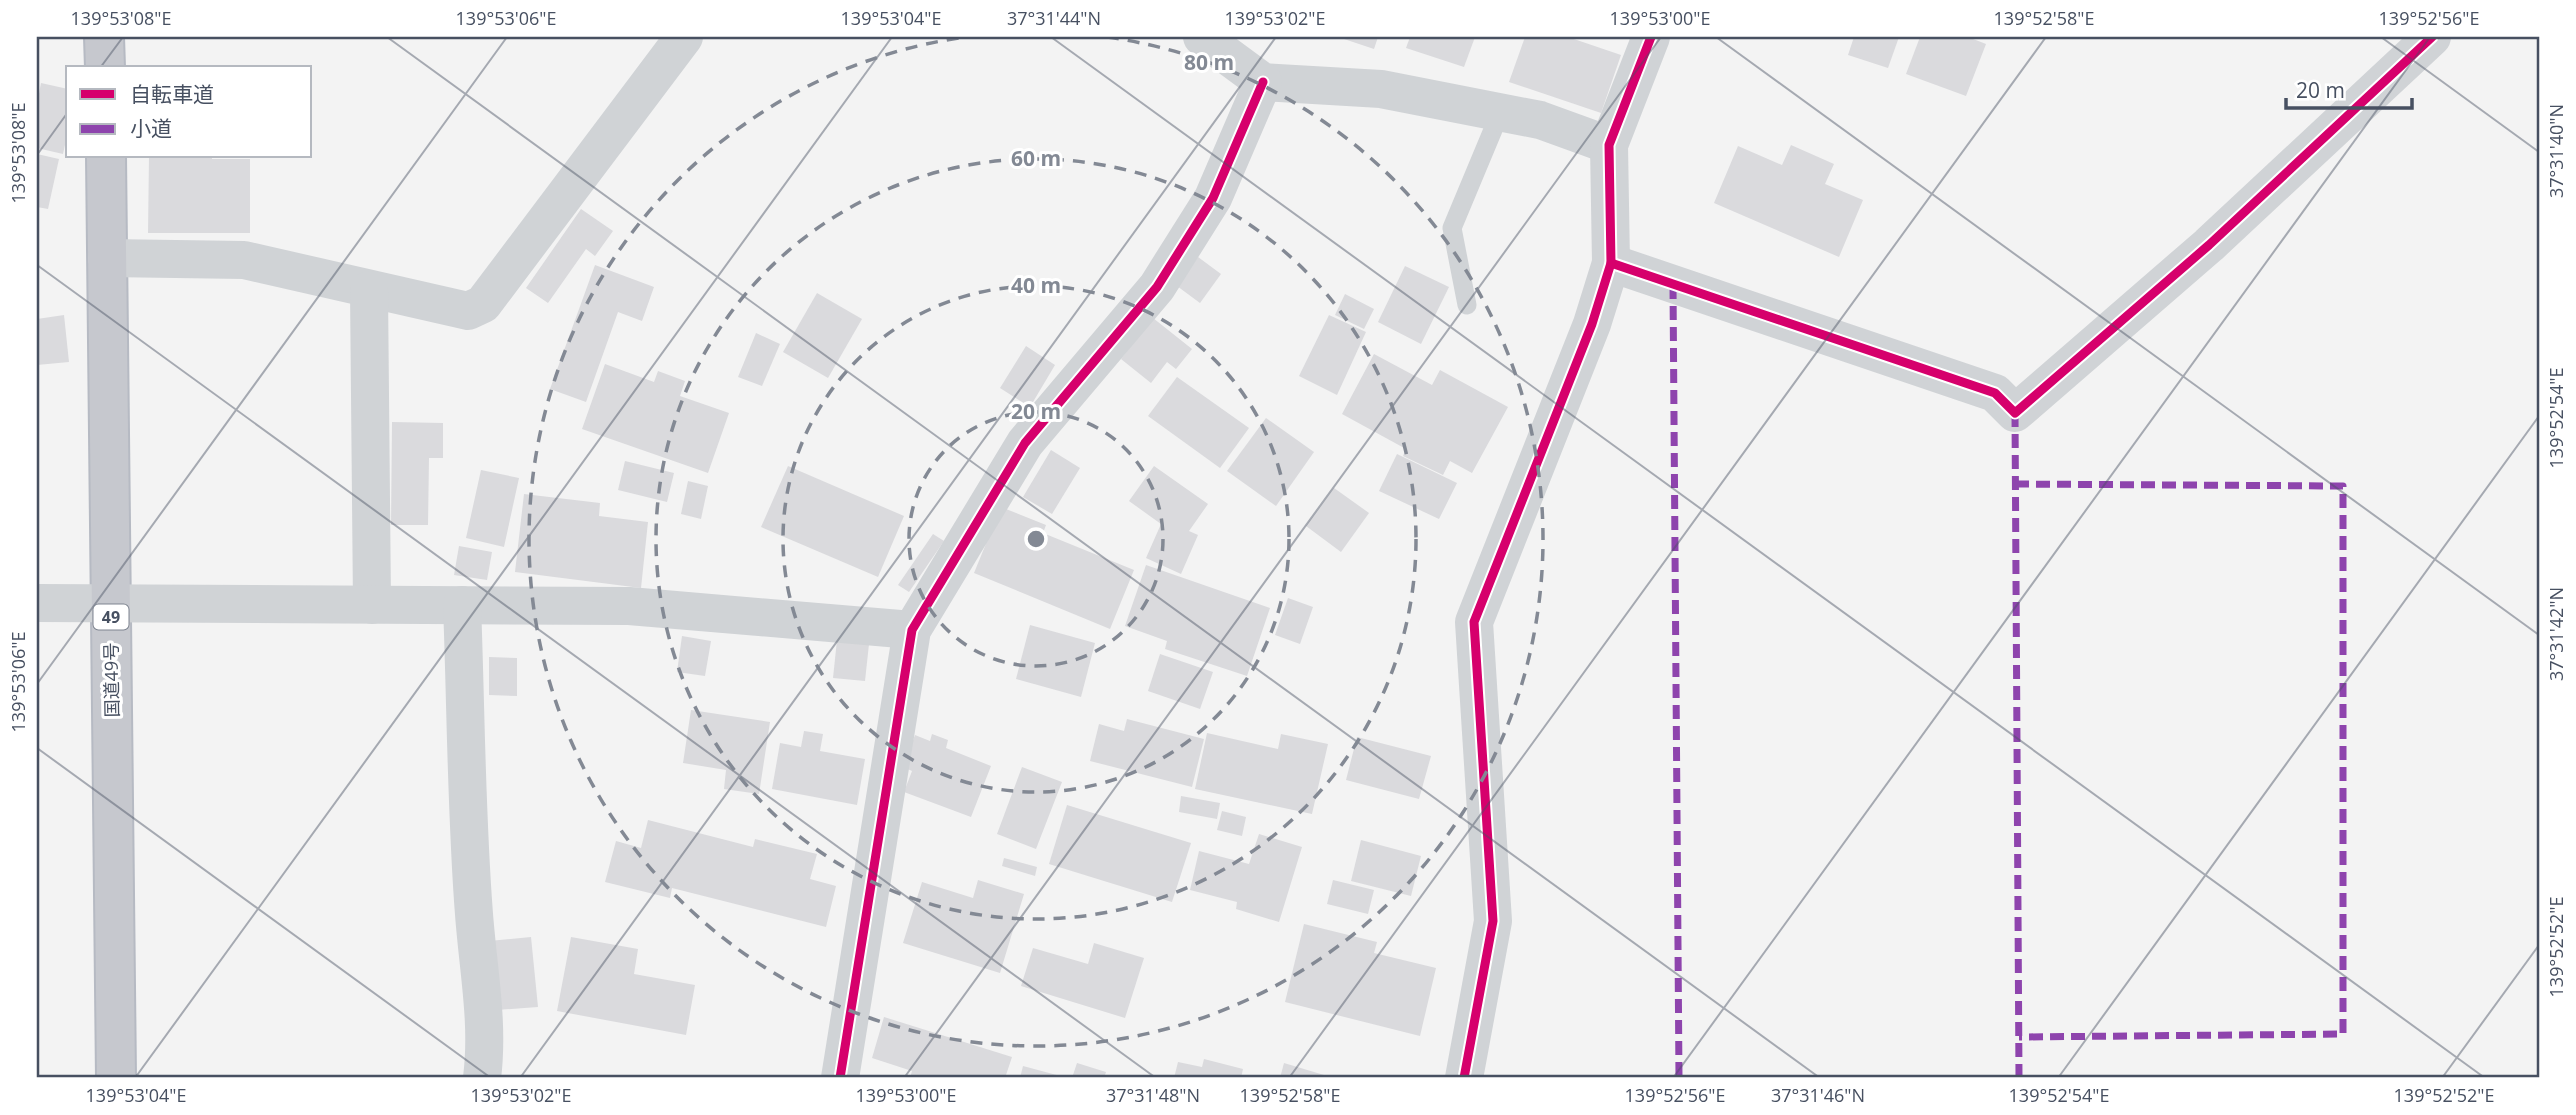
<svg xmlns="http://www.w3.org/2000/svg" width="2576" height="1115" viewBox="0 0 2576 1115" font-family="'Open Sans','Noto Sans JP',sans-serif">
<rect width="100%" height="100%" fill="#f3f3f3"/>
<g fill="#dadadd">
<path d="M1338,37H1378L1374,49Z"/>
<path d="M1410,37H1475L1464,67L1406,48Z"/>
<path d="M1525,37H1568L1621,55L1601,113L1509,82Z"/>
<path d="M1854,37H1899L1888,68L1848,55Z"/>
<path d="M1920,37H1968L1986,44L1966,96L1906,74Z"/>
<path d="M41,83L68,89V131L63,154L37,148V104Z"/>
<path d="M1791,145L1834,164L1825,184L1863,200L1839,257L1714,203L1738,146L1782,165Z"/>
<path d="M37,154L59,159L48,209L37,207Z"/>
<path d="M149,156H212V159H250V233H148Z"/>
<path d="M581,209L613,231L595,256L586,249L548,303L526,288Z"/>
<path d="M1198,257L1221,274L1200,303L1177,286Z"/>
<path d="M595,265L654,287L642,321L618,312L586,402L550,389Z"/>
<path d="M1405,266L1449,287L1421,344L1378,322Z"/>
<path d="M817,293L862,319L828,378L783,352Z"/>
<path d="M1345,294L1374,309L1364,329L1335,315Z"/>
<path d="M64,315L69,362L37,365V319Z"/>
<path d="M1329,315L1366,332L1337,395L1299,376Z"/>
<path d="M1153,318L1192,349L1176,369L1167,362L1151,383L1121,359Z"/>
<path d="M756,333L780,344L762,386L738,377Z"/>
<path d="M1026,346L1055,365L1030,407L1000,388Z"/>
<path d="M1374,354L1432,385L1440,370L1508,407L1472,473L1450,461L1443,475L1403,456L1406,449L1342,414Z"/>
<path d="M605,364L654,382L658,371L685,381L680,396L729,413L708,473L582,429Z"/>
<path d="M1177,377L1249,428L1220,468L1148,416Z"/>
<path d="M1266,418L1314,452L1276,506L1227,471Z"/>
<path d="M392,422L443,423V458H429L428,525H391Z"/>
<path d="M1051,450L1080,468L1052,514L1023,497Z"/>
<path d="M1397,454L1457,483L1439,519L1379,491Z"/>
<path d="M625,461L674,473L667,502L618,490Z"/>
<path d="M788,466L904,516L878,577L761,527Z"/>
<path d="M1154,466L1208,504L1189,531L1198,535L1181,574L1146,558L1161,524L1129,501Z"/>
<path d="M481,470L519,478L504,547L466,538Z"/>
<path d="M688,481L708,486L701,519L681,514Z"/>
<path d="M1334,488L1369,513L1341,552L1306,526Z"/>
<path d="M524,494L600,503L599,516L648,522L641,588L515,572Z"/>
<path d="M1001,507L1046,525L1043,533L1134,570L1110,629L974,573Z"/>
<path d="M933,534L944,541L909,592L898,585Z"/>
<path d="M459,546L492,552L487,580L454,575Z"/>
<path d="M1146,565L1270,608L1247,676L1165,649L1167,641L1125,626Z"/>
<path d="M1288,598L1313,607L1300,644L1275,635Z"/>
<path d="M1030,625L1095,643L1081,697L1016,679Z"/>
<path d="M682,636L711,641L705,676L677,672Z"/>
<path d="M837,640L869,644L865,681L833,678Z"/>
<path d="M1160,654L1213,672L1200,709L1148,691Z"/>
<path d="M489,657L517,658V696L489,695Z"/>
<path d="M691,710L770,722L759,794L724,789L726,770L683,763Z"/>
<path d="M1127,719L1204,739L1192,787L1090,761L1099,724L1124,731Z"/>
<path d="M804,731L823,734L820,751L865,759L857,805L772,789L780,743L801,747Z"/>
<path d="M1207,733L1278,749L1281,734L1328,744L1312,814L1195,789Z"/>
<path d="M932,734L948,740L946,748L991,766L971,817L904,792L912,771L903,767L915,735L930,741Z"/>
<path d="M1357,737L1431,756L1419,799L1346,780Z"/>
<path d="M1022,767L1062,782L1036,849L997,834Z"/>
<path d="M1181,796L1220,803L1217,819L1179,812Z"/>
<path d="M1067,805L1191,843L1172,902L1049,864Z"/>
<path d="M1222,811L1246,817L1242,836L1217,830Z"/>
<path d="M648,820L753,847L755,839L817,854L810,879L836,886L826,927L672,888L670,898L605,882L616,841L641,848Z"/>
<path d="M1259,834L1302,847L1279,922L1236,909L1237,902L1190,890L1199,851L1249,864Z"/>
<path d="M1361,840L1421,856L1411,896L1351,881Z"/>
<path d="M1004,858L1037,867L1035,876L1002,866Z"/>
<path d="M978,880L1024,894L1000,973L903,943L922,882L973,898Z"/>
<path d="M1333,880L1374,890L1368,914L1327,904Z"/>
<path d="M1304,924L1377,942L1374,953L1436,968L1420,1036L1285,1002Z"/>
<path d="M531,937L538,1007L496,1010L489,941Z"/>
<path d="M571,937L638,949L634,974L695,985L686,1035L557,1011Z"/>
<path d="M1094,943L1144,958L1125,1018L1021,986L1033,948L1088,964Z"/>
<path d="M884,1017L1012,1057L1005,1078H910L912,1071L872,1058Z"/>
<path d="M1204,1059L1243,1069L1241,1078H1174L1178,1062L1202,1067Z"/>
<path d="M1077,1063L1106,1072L1104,1078H1072Z"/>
<path d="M1284,1063L1334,1078H1280Z"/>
<path d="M1023,1066L1064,1077L1063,1078H1020Z"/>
</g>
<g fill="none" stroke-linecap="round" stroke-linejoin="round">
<defs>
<g id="trunk">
<path d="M104,37L105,68"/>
<path d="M106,156L116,1078"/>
</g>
</defs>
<use href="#trunk" stroke="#b6bac3" stroke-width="42"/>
<path stroke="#d0d3d6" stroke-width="19" d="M1467,305L1452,228L1500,113"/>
<g stroke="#d0d3d6" stroke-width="38">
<path d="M1202,37L1263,82L1381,89L1540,120L1609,145"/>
<path d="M107,258L244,260L468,311L483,304L684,37"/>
<path d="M1611,263L1995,393L2015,413L2209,245L2432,37"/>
<path d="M369,290L372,605"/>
<path d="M37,603L629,606L912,630"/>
<path d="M462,605C466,708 466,812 474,914C478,969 489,1023 482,1078"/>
<path d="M840,1078L912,630L1025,443L1157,287L1213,198L1263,82"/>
<path d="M1464,1078L1493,921L1474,622L1592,324L1611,263L1609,145L1651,37"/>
</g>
<use href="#trunk" stroke="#c6c8ce" stroke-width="38"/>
<g stroke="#8e44ad" stroke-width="7" stroke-dasharray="14 7" stroke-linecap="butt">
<path d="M1673,285L1679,1078"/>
<path d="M2015,413L2019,1078"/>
<path d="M2015,484L2343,486V1034L2019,1037"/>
</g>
<defs>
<g id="cycleway">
<path d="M1611,263L1995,393L2015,413L2209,245L2432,37"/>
<path d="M840,1078L912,630L1025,443L1157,287L1213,198L1263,82"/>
<path d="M1464,1078L1493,921L1474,622L1592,324L1611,263L1609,145L1651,37"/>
</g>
</defs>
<use href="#cycleway" stroke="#fff" stroke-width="13"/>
<use href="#cycleway" stroke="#d6006c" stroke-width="9"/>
</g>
<path fill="none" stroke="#475061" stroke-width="2" stroke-opacity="0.45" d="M387,37L1820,1078M1051,37L2485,1078M1716,37L2539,635M2381,37L2539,152M100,68L123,37M37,155L68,112M37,265L1156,1078M37,684L507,37M37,748L491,1078M135,1078L892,37M520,1078L1276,37M904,1078L1661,37M1289,1078L2046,37M1673,1078L2430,37M2058,1078L2539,416M2442,1078L2539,945"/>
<g fill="none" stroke="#838994" stroke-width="3.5" stroke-dasharray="12 9">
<circle cx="1036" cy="539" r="127"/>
<circle cx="1036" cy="539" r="253"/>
<circle cx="1036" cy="539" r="380"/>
<path d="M1107 37A507 507 0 1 1 965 37"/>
</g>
<g text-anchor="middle" stroke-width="6" stroke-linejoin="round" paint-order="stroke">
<rect fill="#fff" stroke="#7e8490" stroke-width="2" x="93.5" y="604.5" width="35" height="25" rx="5"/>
<g font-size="16" font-weight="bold" fill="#475061">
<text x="111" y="623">49</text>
</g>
<g font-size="18" fill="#475061" stroke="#fff">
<text transform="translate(112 680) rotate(-91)" y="6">国道49号</text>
</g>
</g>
<circle cx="1036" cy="539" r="10" fill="#838994" stroke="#fff" stroke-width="3.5"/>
<g font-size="21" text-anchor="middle" font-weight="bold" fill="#838994" stroke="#fff" stroke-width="6" stroke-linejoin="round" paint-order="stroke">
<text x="1209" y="70">80 m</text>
<text x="1036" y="166">60 m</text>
<text x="1036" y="293">40 m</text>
<text x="1036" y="419">20 m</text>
</g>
<rect width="2576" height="1115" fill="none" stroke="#ffffff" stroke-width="77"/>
<rect x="66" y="66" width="245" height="91" fill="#ffffff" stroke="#b5b9c0" stroke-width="2"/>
<rect x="80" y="89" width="35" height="10" fill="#d6006c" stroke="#b5b9c0" stroke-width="2"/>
<text x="130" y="102" font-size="21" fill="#475061">自転車道</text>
<rect x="80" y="124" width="35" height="10" fill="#8e44ad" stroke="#b5b9c0" stroke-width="2"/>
<text x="130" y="136" font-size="21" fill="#475061">小道</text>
<path d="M2286 98v10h126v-10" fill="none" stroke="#475061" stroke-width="3.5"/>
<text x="2296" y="98" font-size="21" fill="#475061" stroke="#ffffff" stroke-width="5" paint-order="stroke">20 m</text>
<rect x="38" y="38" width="2500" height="1038" fill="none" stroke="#475061" stroke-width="2.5"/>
<g font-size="18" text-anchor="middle" fill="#475061">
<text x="121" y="25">139°53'08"E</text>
<text x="506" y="25">139°53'06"E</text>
<text x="891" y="25">139°53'04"E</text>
<text x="1054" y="25">37°31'44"N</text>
<text x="1275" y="25">139°53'02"E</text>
<text x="1660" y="25">139°53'00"E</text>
<text x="2044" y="25">139°52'58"E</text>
<text x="2429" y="25">139°52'56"E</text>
<text transform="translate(2557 151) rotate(-90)" y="6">37°31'40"N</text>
<text transform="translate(19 153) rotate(-90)" y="6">139°53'08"E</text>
<text transform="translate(2557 418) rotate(-90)" y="6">139°52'54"E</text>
<text transform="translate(2557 634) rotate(-90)" y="6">37°31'42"N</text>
<text transform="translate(19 682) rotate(-90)" y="6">139°53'06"E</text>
<text transform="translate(2557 947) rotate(-90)" y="6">139°52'52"E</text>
<text x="136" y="1102">139°53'04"E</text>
<text x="521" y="1102">139°53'02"E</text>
<text x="906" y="1102">139°53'00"E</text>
<text x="1153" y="1102">37°31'48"N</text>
<text x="1290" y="1102">139°52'58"E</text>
<text x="1675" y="1102">139°52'56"E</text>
<text x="1818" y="1102">37°31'46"N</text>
<text x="2059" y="1102">139°52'54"E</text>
<text x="2444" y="1102">139°52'52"E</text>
</g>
</svg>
